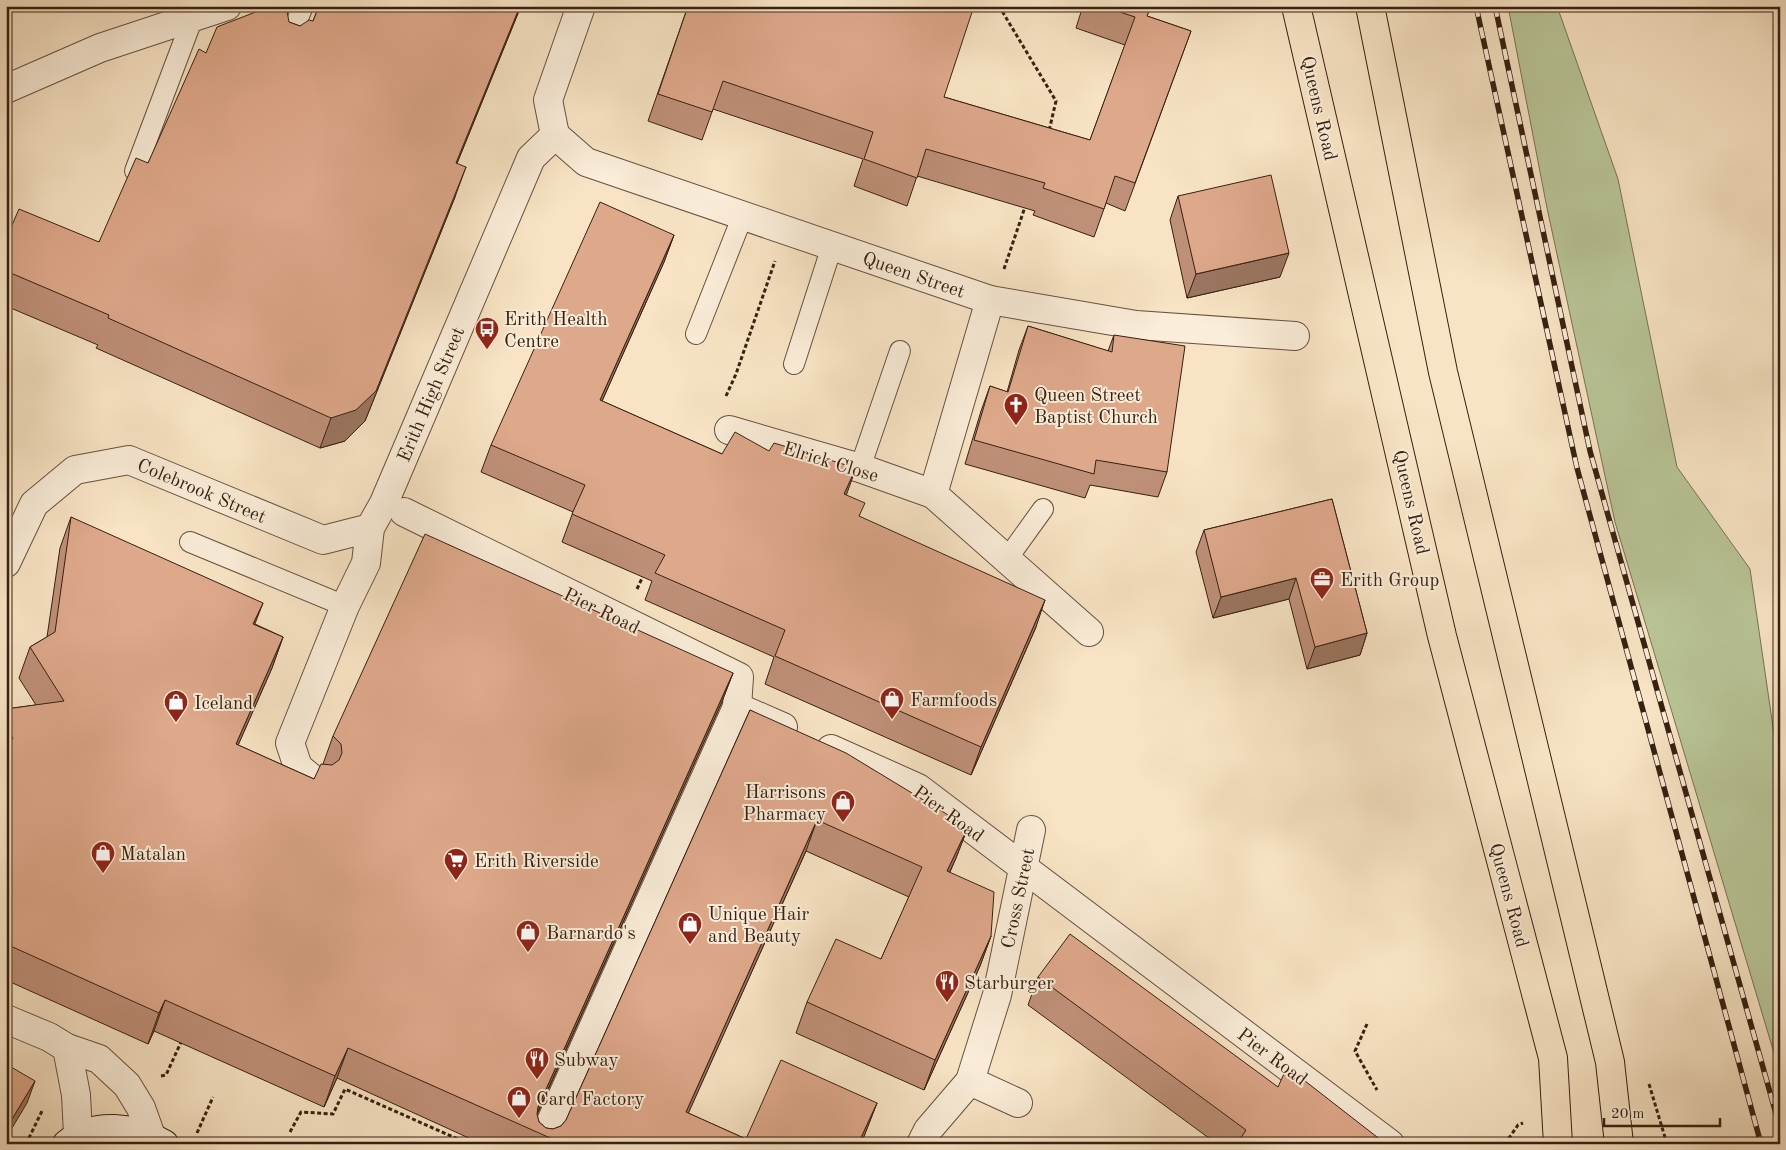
<svg xmlns="http://www.w3.org/2000/svg" width="1786" height="1150" viewBox="0 0 1786 1150" font-family="'Old Standard TT',serif">
<rect width="100%" height="100%" fill="#f8e4c5"/>
<filter id="stains"><feTurbulence type="fractalNoise" baseFrequency=".004" numOctaves="4"/><feColorMatrix values="0 0 0 0 .2 0 0 0 0 .09 0 0 0 0 .02 0 0 0 .5 -.17"/></filter>
<radialGradient id="worn" r=".72"><stop offset=".6" stop-color="#630" stop-opacity="0"/><stop offset="1" stop-color="#630" stop-opacity=".3"/></radialGradient>
<path fill="#b9c598" stroke="#787254" d="M1508,6H1557L1618,179L1677,467L1750,569L1780,775V1073L1615,522L1547,208Z"/>
<g fill="none" stroke-linecap="round" stroke-linejoin="round">
<defs>
<g id="lane">
<path d="M287,45L303,6"/>
<path d="M135,171L193,17"/>
<path d="M696,334L743,215"/>
<path d="M794,364L832,246"/>
<path d="M860,468L900,351"/>
<path d="M190,542L345,606"/>
<path d="M1007,559L1043,509"/>
</g>
<g id="street">
<path d="M6,89L100,48L227,6"/>
<path d="M555,135L586,162L990,300L1136,325L1295,336"/>
<path d="M729,430L860,468L933,494L990,300"/>
<path d="M933,494L1089,632"/>
<path d="M404,512L739,677L737,707L783,727"/>
<path d="M6,563L34,504L75,470L129,460L323,540L370,528"/>
<path d="M831,749L918,788L1390,1144"/>
<path d="M315,781L298,767L290,743L345,606L366,563L370,528L384,503L531,158L555,135L548,100L581,6"/>
<path d="M6,1019L49,1037L67,1048L99,1059L127,1085L141,1108L151,1136"/>
<path d="M67,1048L76,1095L78,1134"/>
<path d="M970,1081L1018,1103"/>
<path d="M541,1144L737,707"/>
<path d="M921,1144L928,1130L970,1081L997,995L1031,830"/>
</g>
<path id="secondary" d="M67,1144C94,1121 135,1127 164,1144"/>
<g id="primary">
<path d="M1296,6L1442,636L1553,1058L1558,1144"/>
<path d="M1370,6L1443,372L1610,1062L1619,1144"/>
</g>
</defs>
<use href="#lane" stroke="#67513e" stroke-width="22"/>
<use href="#street" stroke="#67513e" stroke-width="30"/>
<use href="#secondary" stroke="#372011" stroke-width="30"/>
<use href="#primary" stroke="#372011" stroke-width="30"/>
<g stroke="#372011" stroke-width="3" stroke-dasharray="4 2.5" stroke-linecap="butt">
<path d="M999,6L1056,101L1049,131"/>
<path d="M1004,269L1026,204"/>
<path d="M726,396L736,374L775,261"/>
<path d="M637,589L644,574"/>
<path d="M1367,1024L1355,1051L1377,1090"/>
<path d="M161,1076L166,1075L182,1040"/>
<path d="M1649,1084L1667,1144"/>
<path d="M290,1132L301,1112L333,1114L345,1089L469,1144"/>
<path d="M197,1133L213,1097"/>
<path d="M26,1144L42,1111"/>
<path d="M1505,1144L1518,1125L1523,1123"/>
</g>
<use href="#lane" stroke="#faedd9" stroke-width="20"/>
<use href="#street" stroke="#faedd9" stroke-width="28"/>
<use href="#secondary" stroke="#faedd9" stroke-width="28"/>
<use href="#primary" stroke="#f8e4c5" stroke-width="28"/>
<defs>
<g id="rail">
<path d="M1476,6L1577,468L1761,1144"/>
<path d="M1495,6L1590,451L1780,1128"/>
</g>
</defs>
<use href="#rail" stroke="#372011" stroke-width="5.5"/>
<use href="#rail" stroke="#faedd9" stroke-width="4" stroke-dasharray="11" stroke-linecap="butt"/>
</g>
<g fill="#bf9078" stroke="#372011">
<path d="M319,6H521L457,163L455,197L365,421L345,441L320,448L96,348L98,345L6,306V239L99,242L148,163L206,53L289,22L300,26L313,21Z"/>
<path d="M688,6L944,97L1090,140L1125,45L1076,28L1081,12L1065,6H1151L1147,16L1191,31L1125,211L1106,203L1094,237L1033,215L1035,211L917,176L907,206L854,186L863,159L713,109L702,140L648,121Z"/>
<path d="M1178,196L1280,277L1187,298L1170,220Z"/>
<path d="M674,235L664,262L602,401L722,454L846,495L860,517L1036,627L971,775L765,684L774,657L645,600L652,581L562,542L573,512L481,472L491,445Z"/>
<path d="M1028,326L1108,351L1114,335L1167,472L1158,497L1090,485L1085,498L965,464L981,411L990,386L1007,392L1019,350Z"/>
<path d="M1332,499L1367,633L1360,655L1307,669L1289,599L1213,618L1196,552L1204,530Z"/>
<path d="M71,517L255,624L283,637L272,668L238,745L314,779L323,764L333,736L733,673L721,704L537,1115L539,1122L546,1128L553,1129L561,1126L566,1120L750,710L968,827L956,858L950,872L991,936L980,966L924,1090L796,1033L807,1002L881,959L909,897L806,851L688,1113L746,1139L877,1103L861,1144H482L337,1078L324,1107L154,1031L148,1044L6,980V709L36,705L19,678L30,647L47,637L60,548Z"/>
<path d="M1038,977L1278,1087L1386,1144H1217L1028,1005Z"/>
</g>
<g fill="#9b7661" stroke="#372011">
<path d="M520,6H521L445,193L456,163Z"/>
<path d="M466,167L455,197L365,421L345,441L320,448L331,418Z"/>
<path d="M674,235L664,262L590,428L600,400Z"/>
<path d="M1289,253L1280,277L1187,298L1196,274Z"/>
<path d="M856,468L846,496L844,494Z"/>
<path d="M1296,578L1289,599L1213,618L1221,597Z"/>
<path d="M1045,600L1036,627L971,775L981,747Z"/>
<path d="M263,603L251,634L253,624Z"/>
<path d="M1367,633L1360,655L1307,669L1315,647Z"/>
<path d="M283,637L272,668L225,775L236,744Z"/>
<path d="M733,673L721,704L530,1129L538,1107Z"/>
<path d="M817,820L806,851L675,1143L686,1112Z"/>
<path d="M968,827L956,858L936,902L947,871Z"/>
<path d="M991,936L980,966L924,1090L935,1060Z"/>
<path d="M165,1000L154,1031L148,1044L159,1013Z"/>
<path d="M348,1048L337,1078L324,1107L335,1076Z"/>
<path d="M35,1081L27,1103L6,1138V1129Z"/>
<path d="M877,1103L861,1144H858Z"/>
</g>
<g fill="#dea88b" stroke="#372011">
<path d="M271,6H276L287,11L289,22L300,26L309,20L313,21L319,6H520L456,163L466,167L376,391L356,410L331,418L108,318L109,315L6,271V239L19,209L99,242L136,158L148,163L199,49L206,53L217,27Z"/>
<path d="M688,6H974L944,97L1090,140L1135,17L1102,6H1151L1147,16L1191,31L1135,183L1115,176L1104,209L1043,188L1045,183L926,149L917,178L864,159L873,132L723,81L712,112L658,94Z"/>
<path d="M1271,175L1289,253L1196,274L1178,196Z"/>
<path d="M600,202L674,235L600,400L722,454L735,432L769,451L774,443L856,468L844,494L865,503L859,516L1045,600L981,747L775,656L785,630L655,573L665,555L572,514L585,485L491,445Z"/>
<path d="M1028,326L1112,352L1114,335L1185,346L1167,472L1096,460L1094,474L974,440L990,386L1008,392Z"/>
<path d="M1332,499L1367,633L1315,647L1296,578L1221,597L1204,530Z"/>
<path d="M71,517L263,603L253,624L283,637L236,744L314,779L321,764L332,765L339,760L342,753L341,744L333,736L425,534L733,673L538,1107L537,1114L539,1122L546,1128L553,1129L561,1126L566,1120L750,710L846,753L968,827L947,871L994,892L991,936L935,1060L807,1002L836,939L881,959L922,867L817,820L686,1112L746,1139L781,1060L877,1103L858,1144H556L557,1141L348,1048L335,1076L165,1000L159,1013L6,944V752L13,738L6,728V709L64,701L30,647L55,632Z"/>
<path d="M1070,934L1278,1087L1287,1067L1386,1144H1237L1246,1130L1038,977Z"/>
<path d="M6,1064L35,1081L6,1129Z"/>
</g>
<defs>
<symbol id="bus-pin" viewBox="-11 -11 22 30"><path d="M0 17L-7.5 6A9.5 9.5 0 1 1 7.5 6Z" fill="#8f2418" stroke="#faedd9"/><path d="M-5-6H5V4H4V6H2V4H-2V6H-4V4H-5ZM-3.5-4V0h7V-4ZM-3.5 1.2v1.5H-2V1.2ZM2 1.2v1.5H3.5V1.2Z" fill="#fff"/></symbol>
<symbol id="church-pin" viewBox="-11 -11 22 30"><path d="M0 17L-7.5 6A9.5 9.5 0 1 1 7.5 6Z" fill="#8f2418" stroke="#faedd9"/><path d="M-1.2-6h2.4v3.5h3.3v2.4h-3.3V6h-2.4V-.1h-3.3v-2.4h3.3Z" fill="#fff"/></symbol>
<symbol id="office-pin" viewBox="-11 -11 22 30"><path d="M0 17L-7.5 6A9.5 9.5 0 1 1 7.5 6Z" fill="#8f2418" stroke="#faedd9"/><path d="M-6-3h4V-5.5h4V-3h4V5H-6ZM-1-4.5V-3h2v-1.5ZM-6 0V1H6V0Z" fill="#fff"/></symbol>
<symbol id="shop-pin" viewBox="-11 -11 22 30"><path d="M0 17L-7.5 6A9.5 9.5 0 1 1 7.5 6Z" fill="#8f2418" stroke="#faedd9"/><path d="M-5-2.5h2.3a2.7 3.5 0 0 1 5.4 0H5L5.5 6h-11ZM-1.5-2.5h3a1.5 2.3 0 0 0-3 0Z" fill="#fff"/></symbol>
<symbol id="supermarket-pin" viewBox="-11 -11 22 30"><path d="M0 17L-7.5 6A9.5 9.5 0 1 1 7.5 6Z" fill="#8f2418" stroke="#faedd9"/><path d="M-6-5.5h2.5l.6 2H6L4.5 2H-2.5L-4.4-4H-6ZM-1.5 3.2a1.3 1.3 0 1 0 .1 0ZM3 3.2a1.3 1.3 0 1 0 .1 0Z" fill="#fff"/></symbol>
<symbol id="restaurant-pin" viewBox="-11 -11 22 30"><path d="M0 17L-7.5 6A9.5 9.5 0 1 1 7.5 6Z" fill="#8f2418" stroke="#faedd9"/><path d="M-5-6h1v4h1v-4h1v4h1v-4h1v5L-1.5 .5V6h-2V.5L-5-1ZM5-6V6H3V1.5H1.5Q1.5-4 5-6Z" fill="#fff"/></symbol>
</defs>
<g fill-rule="evenodd">
<use href="#bus-pin" x="473" y="315" width="28" height="38"/>
<use href="#church-pin" x="1002" y="391" width="28" height="38"/>
<use href="#office-pin" x="1308" y="565" width="28" height="38"/>
<use href="#shop-pin" x="878" y="685" width="28" height="38"/>
<use href="#shop-pin" x="162" y="688" width="28" height="38"/>
<use href="#shop-pin" x="829" y="788" width="28" height="38"/>
<use href="#shop-pin" x="89" y="839" width="28" height="38"/>
<use href="#supermarket-pin" x="442" y="846" width="28" height="38"/>
<use href="#shop-pin" x="676" y="910" width="28" height="38"/>
<use href="#shop-pin" x="514" y="918" width="28" height="38"/>
<use href="#restaurant-pin" x="933" y="968" width="28" height="38"/>
<use href="#restaurant-pin" x="523" y="1045" width="28" height="38"/>
<use href="#shop-pin" x="505" y="1084" width="28" height="38"/>
</g>
<g text-anchor="middle" stroke-width="4" stroke-linejoin="round" paint-order="stroke">
<g font-size="19" fill="#372011" stroke="#faedd9">
<text transform="translate(1320 108) rotate(77)" y="7">Queens Road</text>
<text transform="translate(914 274) rotate(19)" y="7">Queen Street</text>
<text transform="translate(430 394) rotate(-67)" y="7">Erith High Street</text>
<text transform="translate(831 461) rotate(17)" y="7">Elrick Close</text>
<text transform="translate(202 490) rotate(23)" y="7">Colebrook Street</text>
<text transform="translate(1412 502) rotate(77)" y="7">Queens Road</text>
<text transform="translate(602 610) rotate(26)" y="7">Pier Road</text>
<text transform="translate(949 813) rotate(36)" y="7">Pier Road</text>
<text transform="translate(1510 895) rotate(75)" y="7">Queens Road</text>
<text transform="translate(1017 898) rotate(-78)" y="7">Cross Street</text>
<text transform="translate(1273 1056) rotate(37)" y="7">Pier Road</text>
</g>
<g font-size="19" fill="#372011" stroke="#faedd9" text-anchor="start">
<text x="504" y="325">Erith Health<tspan x="504" dy="22">Centre</tspan></text>
<text x="1034" y="401">Queen Street<tspan x="1034" dy="22">Baptist Church</tspan></text>
<text x="1340" y="586">Erith Group</text>
<text x="910" y="706">Farmfoods</text>
<text x="194" y="709">Iceland</text>
<text x="826" y="798" text-anchor="end">Harrisons<tspan x="826" dy="22">Pharmacy</tspan></text>
<text x="120" y="860">Matalan</text>
<text x="474" y="867">Erith Riverside</text>
<text x="708" y="920">Unique Hair<tspan x="708" dy="22">and Beauty</tspan></text>
<text x="546" y="939">Barnardo's</text>
<text x="964" y="989">Starburger</text>
<text x="554" y="1066">Subway</text>
<text x="536" y="1105">Card Factory</text>
</g>
</g>
<rect width="1786" height="1150" fill="none" stroke="#f8e4c5" stroke-width="25"/>
<rect x="8" y="8" width="1771" height="1135" fill="none" stroke="#372011" stroke-width="2.5"/>
<rect x="12" y="12" width="1761" height="1125" fill="none" stroke="#372011"/>
<path d="M1604 1118v8h116v-8" fill="none" stroke="#372011" stroke-width="2.5"/>
<text x="1611" y="1118" font-size="15" fill="#372011" stroke="#faedd9" stroke-width="4" paint-order="stroke">20 m</text>
<rect width="100%" height="100%" filter="url(#stains)"/>
<rect width="100%" height="100%" fill="url(#worn)"/>
</svg>
